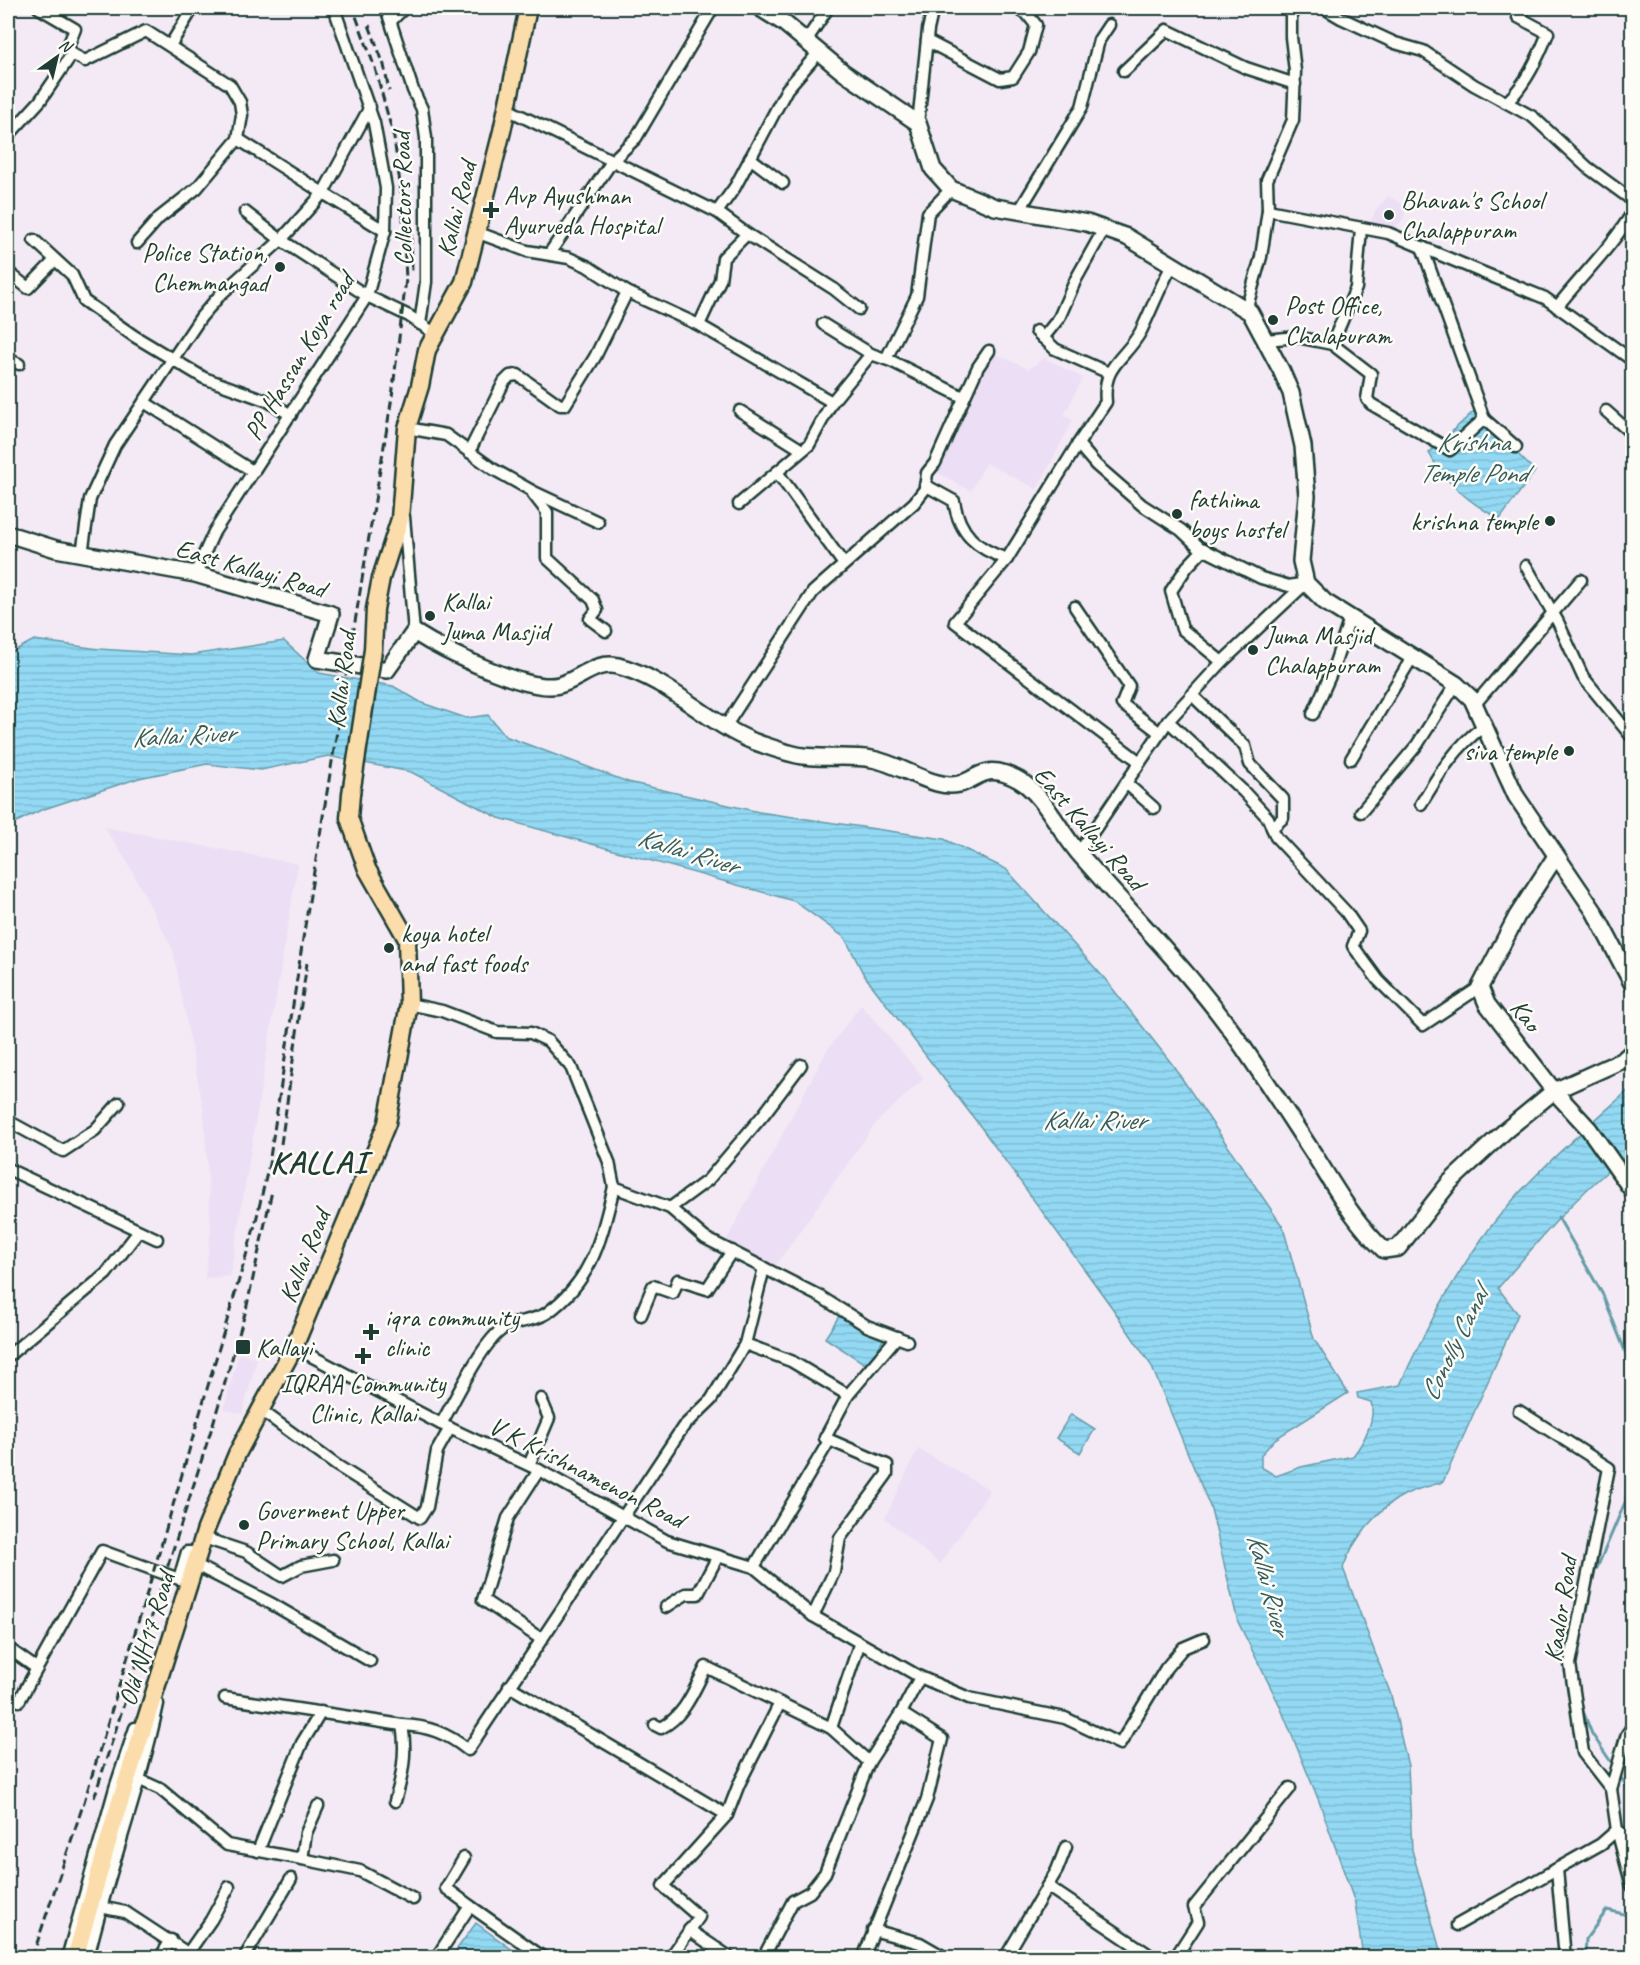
<svg xmlns="http://www.w3.org/2000/svg" width="1640" height="1965" viewBox="0 0 1640 1965" font-family="Caveat,sans-serif">
<defs>
<pattern id="water-rules" width="6" height="5" patternUnits="userSpaceOnUse" patternTransform="scale(1.5)"><rect width="6" height="5" fill="#93d9f4"/><path d="M0 2.5h6" fill="none" stroke="#7ebbd2"/></pattern>
</defs>
<rect width="100%" height="100%" fill="#f3eaf5"/>
<filter id="ink" filterUnits="userSpaceOnUse"><feTurbulence type="fractalNoise" baseFrequency=".0167" numOctaves="2"/><feDisplacementMap in="SourceGraphic" scale="12" xChannelSelector="R" yChannelSelector="G"/><feConvolveMatrix kernelMatrix="1 2 1 2 8 2 1 2 1" color-interpolation-filters="sRGB"/></filter>
<g filter="url(#ink)">
<g fill="#ecdef4">
<path d="M1388,196L1407,207L1403,219L1391,232L1370,225L1375,211Z"/>
<path d="M989,351L1029,369L1044,358L1083,378L1064,415L1073,420L1037,489L986,463L971,491L935,471Z"/>
<path d="M104,827L298,864L230,1276L205,1278L211,1229L204,1113L173,950L128,863Z"/>
<path d="M861,1005L924,1078L876,1123L774,1268L725,1243L826,1052Z"/>
<path d="M239,1353L257,1359L242,1414L224,1409Z"/>
<path d="M918,1449L990,1490L940,1564L885,1518Z"/>
</g>
<g fill="url(#water-rules)" stroke="#659ba7" stroke-width="1.5">
<path d="M1474,411L1535,471L1500,519C1472,505 1443,481 1429,453Z"/>
<path d="M34,640L99,649L191,655L284,641L319,673L393,686L422,703L466,718L488,715L505,736L628,782L759,812L944,839L1006,869L1105,979L1172,1064L1283,1227L1314,1339L1348,1393L1275,1439L1261,1455V1467L1276,1476L1301,1467L1353,1456C1364,1442 1376,1419 1371,1402L1358,1398L1357,1393L1400,1385C1425,1330 1453,1277 1489,1229C1529,1176 1583,1131 1632,1087V1153C1579,1189 1540,1240 1498,1288L1518,1314L1443,1482C1431,1486 1418,1488 1406,1494C1379,1507 1353,1539 1343,1568L1391,1695L1408,1766L1412,1850L1442,1957H1363L1355,1903L1319,1801L1279,1704L1238,1622L1211,1509L1151,1365L1113,1309L980,1126L864,975L845,938L794,901L499,818L411,772L328,756L261,770L207,764L139,778L41,810L8,826V654Z"/>
<path d="M841,1313L884,1338L868,1366L825,1338Z"/>
<path d="M1071,1414L1095,1429L1080,1453L1056,1438Z"/>
<path d="M476,1923L522,1957H451Z"/>
</g>
<g fill="none" stroke-linecap="round" stroke-linejoin="round">
<g stroke="#659ba7" stroke-width="3">
<path d="M1558,1217L1603,1295L1627,1356L1629,1442L1626,1500L1597,1568"/>
<path d="M1564,1665L1559,1654L1572,1625"/>
<path d="M1583,1711L1592,1734L1611,1762"/>
<path d="M1622,1779L1632,1795"/>
<path d="M1585,1958L1586,1939L1607,1910L1632,1916"/>
</g>
<defs>
<g id="street">
<path d="M386,8L413,90L422,109L426,138V282L420,324"/>
<path d="M1324,8L1341,18L1395,43L1423,51L1474,85L1533,117L1587,167L1632,200"/>
<path d="M391,21L404,8"/>
<path d="M806,41L828,8"/>
<path d="M927,41L1000,79L1013,77L1029,52L1036,25L1027,14L1016,8"/>
<path d="M171,44L193,8"/>
<path d="M72,54L85,61L146,31L230,85L240,102L242,115L238,139L197,188L159,218L137,243"/>
<path d="M1124,71L1167,30L1246,68L1295,84"/>
<path d="M1507,102C1526,84 1538,58 1548,33L1518,17L1524,8"/>
<path d="M370,107L323,193L385,231"/>
<path d="M507,109L717,212L747,234"/>
<path d="M918,123L928,30L933,8"/>
<path d="M8,136L40,101L72,54L68,46L75,29L39,8"/>
<path d="M750,158L783,183"/>
<path d="M1268,210L1388,233L1479,271L1545,298L1632,360"/>
<path d="M1019,211L1082,107L1099,40L1109,25"/>
<path d="M245,212L281,240L367,296L409,316L437,335"/>
<path d="M717,212L735,187L787,89L819,52"/>
<path d="M476,232L527,251L569,258L587,266L627,292L699,325L832,402"/>
<path d="M34,240L72,275L84,301L134,336L204,378L268,401L291,415"/>
<path d="M1422,247L1484,419L1516,447"/>
<path d="M549,254L613,160L636,138L713,8"/>
<path d="M1173,264C1160,286 1152,309 1141,331C1125,360 1102,364 1106,402L1078,444L1096,465L1142,505L1181,530L1199,547L1261,578L1289,586L1306,583"/>
<path d="M8,272L28,288L55,260"/>
<path d="M1557,307C1582,275 1611,248 1632,213"/>
<path d="M1250,312L1248,303L1261,257L1268,210L1267,180L1293,120L1295,71L1291,37V8"/>
<path d="M823,324L871,354L891,361L963,397"/>
<path d="M699,325L720,280L723,258L747,234L834,289L859,309"/>
<path d="M1036,331L1055,349L1109,373"/>
<path d="M1043,338L1059,318L1076,279L1104,229"/>
<path d="M1266,340L1297,337L1332,344L1371,374L1367,399L1371,404L1450,450L1484,419"/>
<path d="M1332,344L1356,288L1361,228"/>
<path d="M8,359L19,364"/>
<path d="M886,359L917,296L928,213L951,189"/>
<path d="M144,402L254,472"/>
<path d="M740,411L802,450"/>
<path d="M1606,411L1632,434"/>
<path d="M407,428L446,435L493,469L534,492L598,522"/>
<path d="M469,452L504,382L510,376L518,375L560,405H565L595,357L627,292"/>
<path d="M777,472L843,563"/>
<path d="M925,485L954,501C959,534 977,549 1007,559L1078,444"/>
<path d="M533,494L547,512V558L593,600L597,610L590,619L606,631"/>
<path d="M739,504L809,445L832,402L871,354"/>
<path d="M404,517L414,632"/>
<path d="M1204,549L1187,567L1171,591L1182,629L1222,662"/>
<path d="M82,554L90,499L115,445L201,317L220,295L281,240L323,193L238,139"/>
<path d="M1007,559L955,622L1140,762"/>
<path d="M1526,566L1558,622L1583,677L1632,737"/>
<path d="M195,574L214,532L367,296L385,231L386,188L374,123L334,8"/>
<path d="M1075,607L1129,686L1122,704L1160,733"/>
<path d="M1192,695L1245,746L1250,764L1283,799V818L1272,828"/>
<path d="M1475,704L1581,580"/>
<path d="M1313,714L1333,669L1350,618"/>
<path d="M1168,721L1243,791L1268,818L1276,837L1346,912L1359,931L1353,946L1378,980L1423,1025L1480,987"/>
<path d="M725,727L813,592L914,503L925,489L927,473L935,463L978,367L989,351"/>
<path d="M1351,759L1413,656"/>
<path d="M1126,783L1154,808"/>
<path d="M1421,804C1439,774 1455,747 1484,726"/>
<path d="M1361,812L1417,745L1456,684"/>
<path d="M1078,854L1168,721L1222,662L1306,583"/>
<path d="M409,1004L442,1011L497,1032L531,1033L548,1041L571,1067L609,1162L614,1187L670,1208L705,1238L764,1268L745,1344L791,1361L848,1395L825,1438L887,1465V1474L840,1538L834,1572L813,1616"/>
<path d="M8,1121L63,1151L95,1130L119,1103"/>
<path d="M8,1169L157,1239"/>
<path d="M670,1208L708,1180L764,1114L801,1065"/>
<path d="M764,1268L821,1297L867,1326L907,1341"/>
<path d="M641,1315L653,1286L673,1293L678,1280L707,1289L732,1251"/>
<path d="M294,1347L441,1424L539,1470L667,1541L754,1567L813,1616L920,1677L901,1713L942,1739L927,1799L863,1958"/>
<path d="M8,1356L106,1274L139,1231"/>
<path d="M848,1395L897,1337"/>
<path d="M262,1411L336,1465L420,1518L427,1507L437,1451L450,1428"/>
<path d="M441,1424C455,1400 480,1347 500,1331C513,1320 534,1322 547,1313C593,1280 601,1238 614,1187"/>
<path d="M529,1465L549,1418L541,1399"/>
<path d="M539,1470L508,1518L483,1600L541,1639"/>
<path d="M204,1538L246,1552L282,1576L301,1566L333,1560"/>
<path d="M196,1565L272,1604L370,1661"/>
<path d="M754,1567L829,1441"/>
<path d="M666,1607L686,1594H698L718,1556"/>
<path d="M8,1648L36,1668"/>
<path d="M920,1677L969,1698L1065,1718L1120,1744L1166,1668L1183,1648L1204,1639"/>
<path d="M509,1686L727,1815"/>
<path d="M8,1696L19,1701L102,1551L179,1579L187,1552H199"/>
<path d="M225,1698L402,1725C407,1751 403,1775 395,1801"/>
<path d="M402,1725C428,1726 447,1733 468,1750L683,1427L711,1400L745,1344"/>
<path d="M655,1725L661,1728C685,1716 694,1690 706,1667L780,1703"/>
<path d="M831,1728L869,1762"/>
<path d="M138,1779L160,1789L227,1845L302,1859L306,1833L318,1806"/>
<path d="M1611,1789L1627,1734L1632,1727"/>
<path d="M1617,1830L1632,1886"/>
<path d="M1617,1830L1632,1841"/>
<path d="M258,1851L302,1743L321,1712"/>
<path d="M302,1859L360,1871L413,1899"/>
<path d="M1557,1869L1565,1958"/>
<path d="M1047,1886L1154,1958"/>
<path d="M470,1906L544,1958"/>
<path d="M100,1907L125,1912L195,1958"/>
<path d="M1457,1925L1601,1844L1617,1830L1611,1789L1583,1753L1570,1664L1609,1468L1519,1411"/>
<path d="M689,1930L728,1956"/>
<path d="M873,1930L920,1943L946,1958"/>
<path d="M188,1953L211,1920L229,1887"/>
<path d="M67,1958L115,1788L135,1728"/>
<path d="M88,1958C108,1872 140,1790 158,1704"/>
<path d="M160,1958L171,1940"/>
<path d="M244,1958L291,1879"/>
<path d="M436,1958L470,1906L446,1888L464,1858"/>
<path d="M670,1958L699,1917L663,1886L727,1815L739,1784L780,1703L831,1728L859,1645"/>
<path d="M763,1958L793,1901L810,1892L825,1873L869,1762L901,1713"/>
<path d="M1005,1958L1057,1870L1066,1847"/>
<path d="M1175,1958L1198,1922L1194,1907L1290,1788"/>
</g>
<g id="secondary">
<path d="M760,8L784,23L843,72L918,123L933,169L951,189L995,207L1087,223L1127,237L1250,312L1281,370L1291,393L1303,446L1307,496L1301,561L1306,583L1325,602L1456,684L1472,699L1516,796L1594,911L1632,983"/>
<path d="M8,534L56,549L195,574L331,614L317,659L387,670L414,632C442,650 528,693 559,685C579,680 596,660 618,666C669,679 706,723 755,742C770,747 788,754 803,756C826,759 849,755 872,759C894,763 915,777 937,783C977,794 975,755 1019,780C1044,794 1062,836 1082,857C1136,919 1194,976 1241,1044C1267,1082 1292,1121 1317,1159C1337,1191 1356,1224 1384,1250L1398,1248L1450,1182L1505,1131L1554,1091L1623,1060L1632,1052"/>
<path d="M1556,856L1517,916L1480,987L1487,1004L1554,1091L1589,1129L1632,1190"/>
</g>
<g id="primary">
<path d="M373,650L375,609L381,578L400,519L407,428L420,386L427,350L464,282L502,131L528,8"/>
<path d="M75,1958L114,1821L206,1529L237,1454L294,1347L387,1123L409,1004L407,939L367,869L349,818L351,794"/>
</g>
</defs>
<use href="#street" stroke="#1f3d34" stroke-width="15"/>
<use href="#secondary" stroke="#1f3d34" stroke-width="20"/>
<use href="#primary" stroke="#1f3d34" stroke-width="21"/>
<use href="#street" stroke="#fdfcf7" stroke-width="10"/>
<use href="#secondary" stroke="#fdfcf7" stroke-width="15"/>
<use href="#primary" stroke="#fbddab" stroke-width="16"/>
<g stroke="#1f3d34" stroke-width="3" stroke-dasharray="9 4.5" stroke-linecap="butt">
<path d="M369,25L384,65L389,91"/>
<path d="M411,221L412,275"/>
<path d="M281,1144L307,963"/>
<path d="M94,1798L213,1424L246,1310L272,1191"/>
<path d="M32,1958L84,1802L159,1553L255,1225L269,1164L304,932L392,397L406,279L402,199L394,138L375,68L353,8"/>
</g>
<defs>
<path id="primary-bridge" d="M351,794L373,650"/>
</defs>
<use href="#primary-bridge" stroke="#1f3d34" stroke-width="21" stroke-linecap="butt"/>
<use href="#primary-bridge" stroke="#fbddab" stroke-width="16"/>
</g>
</g>
<g fill="#1f3d34" stroke="#fdfcf7" stroke-width="2">
<path d="M488 201h6v6h6v6h-6v6h-6v-6h-6v-6h6z"/>
<circle cx="1389" cy="215" r="6"/>
<circle cx="280" cy="267" r="6"/>
<circle cx="1273" cy="320" r="6"/>
<circle cx="1177" cy="514" r="6"/>
<circle cx="1550" cy="521" r="6"/>
<circle cx="430" cy="616" r="6"/>
<circle cx="1253" cy="650" r="6"/>
<circle cx="1569" cy="751" r="6"/>
<circle cx="389" cy="948" r="6"/>
<path d="M368 1323h6v6h6v6h-6v6h-6v-6h-6v-6h6z"/>
<rect x="235" y="1339" width="16" height="16" rx="3"/>
<path d="M360 1347h6v6h6v6h-6v6h-6v-6h-6v-6h6z"/>
<circle cx="244" cy="1525" r="6"/>
</g>
<g text-anchor="middle" stroke-width="5" stroke-linejoin="round" paint-order="stroke">
<g font-size="26" fill="#1f3d34" stroke="#fdfcf7" text-anchor="start">
<text x="504" y="204">Avp Ayushman<tspan x="504" dy="30">Ayurveda Hospital</tspan></text>
<text x="1401" y="209">Bhavan's School<tspan x="1401" dy="30">Chalappuram</tspan></text>
<text x="268" y="261" text-anchor="end">Police Station,<tspan x="268" dy="30">Chemmangad</tspan></text>
<text x="1285" y="314">Post Office,<tspan x="1285" dy="30">Chalapuram</tspan></text>
<text x="1189" y="508">fathima<tspan x="1189" dy="30">boys hostel</tspan></text>
<text x="1538" y="530" text-anchor="end">krishna temple</text>
<text x="442" y="610">Kallai<tspan x="442" dy="30">Juma Masjid</tspan></text>
<text x="1265" y="644">Juma Masjid<tspan x="1265" dy="30">Chalappuram</tspan></text>
<text x="1557" y="760" text-anchor="end">siva temple</text>
<text x="401" y="942">koya hotel<tspan x="401" dy="30">and fast foods</tspan></text>
<text x="385" y="1326">iqra community<tspan x="385" dy="30">clinic</tspan></text>
<text x="256" y="1356">Kallayi</text>
<text x="363" y="1392" text-anchor="middle">IQRAA Community<tspan x="363" dy="30">Clinic, Kallai</tspan></text>
<text x="256" y="1519">Goverment Upper<tspan x="256" dy="30">Primary School, Kallai</tspan></text>
</g>
<g font-size="26" fill="#1f3d34" stroke="#fdfcf7">
<text transform="translate(402 199) rotate(-91)" y="9">Collectors Road</text>
<text transform="translate(456 209) rotate(-76)" y="9">Kallai Road</text>
<text transform="translate(299 356) rotate(-59)" y="9">PP Hassan Koya road</text>
<text transform="translate(251 568) rotate(16)" y="9">East Kallayi Road</text>
<text transform="translate(341 680) rotate(-83)" y="9">Kallai Road</text>
<text transform="translate(1090 828) rotate(49)" y="9">East Kallayi Road</text>
<text transform="translate(1526 1015) rotate(52)" y="9">Kao</text>
<text transform="translate(304 1256) rotate(-68)" y="9">Kallai Road</text>
<text transform="translate(587 1472) rotate(27)" y="9">V K Krishnamenon Road</text>
<text transform="translate(1560 1609) rotate(-81)" y="9">Kaalor Road</text>
<text transform="translate(146 1639) rotate(-73)" y="9">Old NH17 Road</text>
</g>
<g font-size="27" font-style="italic" fill="#365c5a" stroke="#fdfcf7">
<text x="1473" y="451">Krishna<tspan x="1473" dy="31">Temple Pond</tspan></text>
<text transform="translate(183 735) rotate(-3)" y="9">Kallai River</text>
<text transform="translate(688 851) rotate(17)" y="9">Kallai River</text>
<text x="1094" y="1129">Kallai River</text>
<text transform="translate(1454 1344) rotate(-64)" y="9">Conolly Canal</text>
<text transform="translate(1269 1584) rotate(75)" y="9">Kallai River</text>
</g>
<g font-size="32" font-weight="bold" letter-spacing="1.5" fill="#1f3d34" stroke="#fdfcf7">
<text x="319" y="1173">KALLAI</text>
</g>
</g>
<rect width="1640" height="1965" fill="none" stroke="#fdfcf7" stroke-width="30"/>
<rect x="15" y="15" width="1610" height="1935" fill="none" stroke="#1f3d34" stroke-width="2" filter="url(#ink)"/>
<g transform="translate(57 57) rotate(34)" stroke="#fdfcf7" stroke-width="4.5" paint-order="stroke">
<path d="M0-4.5L10 22L0 15L-10 22Z" fill="#1f3d34"/>
<text y="-9" font-size="16" font-weight="bold" text-anchor="middle" fill="#1f3d34">N</text>
</g>
</svg>
